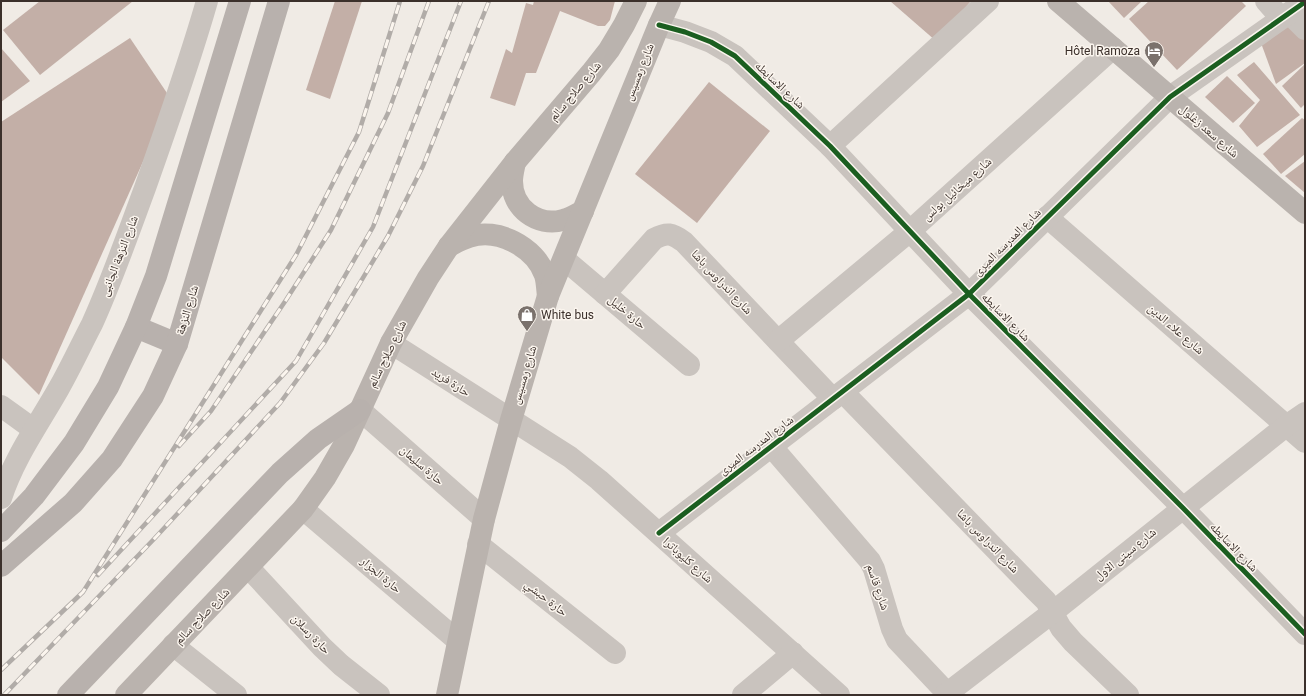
<svg xmlns="http://www.w3.org/2000/svg" width="1306" height="696" viewBox="0 0 1306 696" font-family="Roboto,'Noto Naskh Arabic',sans-serif">
<rect width="100%" height="100%" fill="#f0ebe5"/>
<g fill="#c3afa7">
<path d="M40,1H133L40,75L3,30Z"/>
<path d="M335,1H362L330,99L306,90Z"/>
<path d="M534,1H615L610,20L605,26H598L560,11L536,73H526L515,106L490,98L506,49L512,53L526,3L533,5Z"/>
<path d="M890,1H971L936,41Z"/>
<path d="M1108,1H1142L1124,18Z"/>
<path d="M1149,1H1241L1246,6L1177,70L1129,19Z"/>
<path d="M1289,21L1305,36V63L1276,84L1261,43Z"/>
<path d="M130,38L171,99L39,395L1,357V122Z"/>
<path d="M1,48L30,81L1,102Z"/>
<path d="M1254,62L1300,115L1257,147L1239,126L1260,100L1237,75Z"/>
<path d="M1305,64V104L1301,108L1282,86Z"/>
<path d="M1227,76L1255,103L1233,123L1205,97Z"/>
<path d="M709,82L770,131L697,223L635,174Z"/>
<path d="M1302,118L1305,120V154L1281,174L1263,154Z"/>
<path d="M1305,161V193L1285,176Z"/>
</g>
<g fill="none" stroke-linecap="round" stroke-linejoin="round">
<g stroke="#c9c3be" stroke-width="22">
<path d="M1266,1L1281,18"/>
<path d="M1289,13L1305,29"/>
<path d="M659,25L685,32L711,42L735,56L830,146L969,294L1183,508L1305,634"/>
<path d="M830,146L988,1"/>
<path d="M1047,217L1305,442"/>
<path d="M564,259L689,365"/>
<path d="M605,294L654,239C667,232 672,233 684,242L833,399"/>
<path d="M778,341L910,231L1113,48"/>
<path d="M391,343L570,457L599,480L839,695"/>
<path d="M843,392L1036,591L1046,601L1061,628L1073,642L1128,695"/>
<path d="M1,406L33,429"/>
<path d="M360,410L484,519"/>
<path d="M771,446L870,561L874,569L892,629L897,640L947,693"/>
<path d="M1,498C14,458 38,425 59,388C71,367 81,345 92,324C112,280 128,234 145,188C167,126 189,64 207,1"/>
<path d="M303,509L458,641"/>
<path d="M659,533L969,294L1170,97L1305,2"/>
<path d="M478,544L615,653"/>
<path d="M248,567L322,647L341,665L379,695"/>
<path d="M173,645L236,695"/>
<path d="M743,695L793,653"/>
<path d="M945,695L1053,612L1286,426L1305,413"/>
</g>
<g stroke="#bab3ae" stroke-width="22">
<path d="M1058,1L1305,213"/>
<path d="M515,162C514,168 512,174 512,181C512,208 537,227 563,220C570,219 577,214 583,211"/>
<path d="M449,246C455,243 462,239 469,237C497,227 535,247 545,275C547,281 547,289 548,296"/>
<path d="M126,695L303,509L325,478L344,445L391,343L428,278L449,246L515,162L591,73L609,50L624,25L636,1"/>
<path d="M447,695L484,519L511,420L548,296L659,25L670,1"/>
</g>
<g stroke="#b8b1ad" stroke-width="22">
<path d="M136,327L177,344"/>
<path d="M1,531L34,496L74,443L108,387L136,327L156,276L240,1"/>
<path d="M1,566L73,503L112,459L153,396L177,344L279,1"/>
<path d="M68,695L280,473L318,439L360,410"/>
</g>
<defs>
<g id="rail">
<path d="M179,446L211,411L286,300L331,230L388,113L429,1"/>
<path d="M98,575L296,361L373,227L461,1"/>
<path d="M1,670L83,592L296,255L359,132L400,1"/>
<path d="M4,695L154,539L280,403L324,343L388,236L423,166L489,1"/>
</g>
</defs>
<use href="#rail" stroke="#b1aca8" stroke-width="4.5"/>
<use href="#rail" stroke="#fbf5ee" stroke-width="3" stroke-dasharray="9" stroke-linecap="butt"/>
<defs>
<g id="cycleway">
<path d="M659,25L685,32L711,42L735,56L830,146L969,294L1183,508L1305,634"/>
<path d="M659,533L969,294L1170,97L1305,2"/>
</g>
</defs>
<use href="#cycleway" stroke="#fbf5ee" stroke-width="8"/>
<use href="#cycleway" stroke="#1b5e20" stroke-width="5"/>
</g>
<defs>
<symbol id="hotel-pin" viewBox="-11 -11 22 30"><path d="M0 17L-7.5 6A9.5 9.5 0 1 1 7.5 6Z" fill="#7a716c" stroke="#fbf5ee"/><path d="M-6-4.5h1.5V1H6V5H4.5V3h-9V5H-6ZM-4 0a1.8 1.8 0 1 1 3.6 0ZM.5 0V-2.5h3Q6-2.5 6 0Z" fill="#fff"/></symbol>
<symbol id="shop-pin" viewBox="-11 -11 22 30"><path d="M0 17L-7.5 6A9.5 9.5 0 1 1 7.5 6Z" fill="#7a716c" stroke="#fbf5ee"/><path d="M-5-2.5h2.3a2.7 3.5 0 0 1 5.4 0H5L5.5 6h-11ZM-1.5-2.5h3a1.5 2.3 0 0 0-3 0Z" fill="#fff"/></symbol>
</defs>
<g fill-rule="evenodd">
<use href="#hotel-pin" x="1143" y="40" width="22" height="30"/>
<use href="#shop-pin" x="516" y="304" width="22" height="30"/>
</g>
<g text-anchor="middle" stroke-width="3" stroke-linejoin="round" paint-order="stroke">
<g font-size="12" fill="#3b302b" stroke="#fbf5ee" text-anchor="end">
<text x="1140" y="55">Hôtel Ramoza</text>
<text x="541" y="319" text-anchor="start">White bus</text>
</g>
<g font-size="12" fill="#3b302b" stroke="#fbf5ee">
<text transform="translate(639 72) rotate(-68)" y="4">شارع رمسيس</text>
<text transform="translate(780 85) rotate(43)" y="4">شارع الاسايطه</text>
<text transform="translate(575 91) rotate(-50)" y="4">شارع صلاح سالم</text>
<text transform="translate(1209 131) rotate(41)" y="4">شارع سعد زغلول</text>
<text transform="translate(957 189) rotate(-42)" y="4">شارع ميخائيل بولس</text>
<text transform="translate(1007 242) rotate(-45)" y="4">شارع المدرسه الميرى</text>
<text transform="translate(119 256) rotate(-69)" y="4">شارع النزهة الجانبى</text>
<text transform="translate(722 282) rotate(47)" y="4">شارع اندراوس باشا</text>
<text transform="translate(187 310) rotate(-73)" y="4">شارع النزهة</text>
<text transform="translate(627 312) rotate(40)" y="4">حارة خليل</text>
<text transform="translate(1006 317) rotate(45)" y="4">شارع الاسايطه</text>
<text transform="translate(1176 329) rotate(41)" y="4">شارع علاء الدين</text>
<text transform="translate(387 354) rotate(-64)" y="4">شارع صلاح سالم</text>
<text transform="translate(524 375) rotate(-73)" y="4">شارع رمسيس</text>
<text transform="translate(451 382) rotate(33)" y="4">حارة فريد</text>
<text transform="translate(756 445) rotate(-37)" y="4">شارع المدرسه الميرى</text>
<text transform="translate(422 465) rotate(41)" y="4">حارة سليمان</text>
<text transform="translate(988 541) rotate(46)" y="4">شارع اندراوس باشا</text>
<text transform="translate(1234 547) rotate(46)" y="4">شارع الاسايطه</text>
<text transform="translate(1125 554) rotate(-39)" y="4">شارع سيتى الاول</text>
<text transform="translate(688 560) rotate(42)" y="4">شارع كليوباترا</text>
<text transform="translate(381 575) rotate(40)" y="4">حارة الجزار</text>
<text transform="translate(878 587) rotate(71)" y="4">شارع قاسم</text>
<text transform="translate(546 598) rotate(38)" y="4">حارة حبشي</text>
<text transform="translate(202 616) rotate(-46)" y="4">شارع صلاح سالم</text>
<text transform="translate(311 634) rotate(46)" y="4">حارة رسلان</text>
</g>
</g>
<rect width="1306" height="696" fill="none" stroke="#3b302b" stroke-width="4"/>
</svg>
